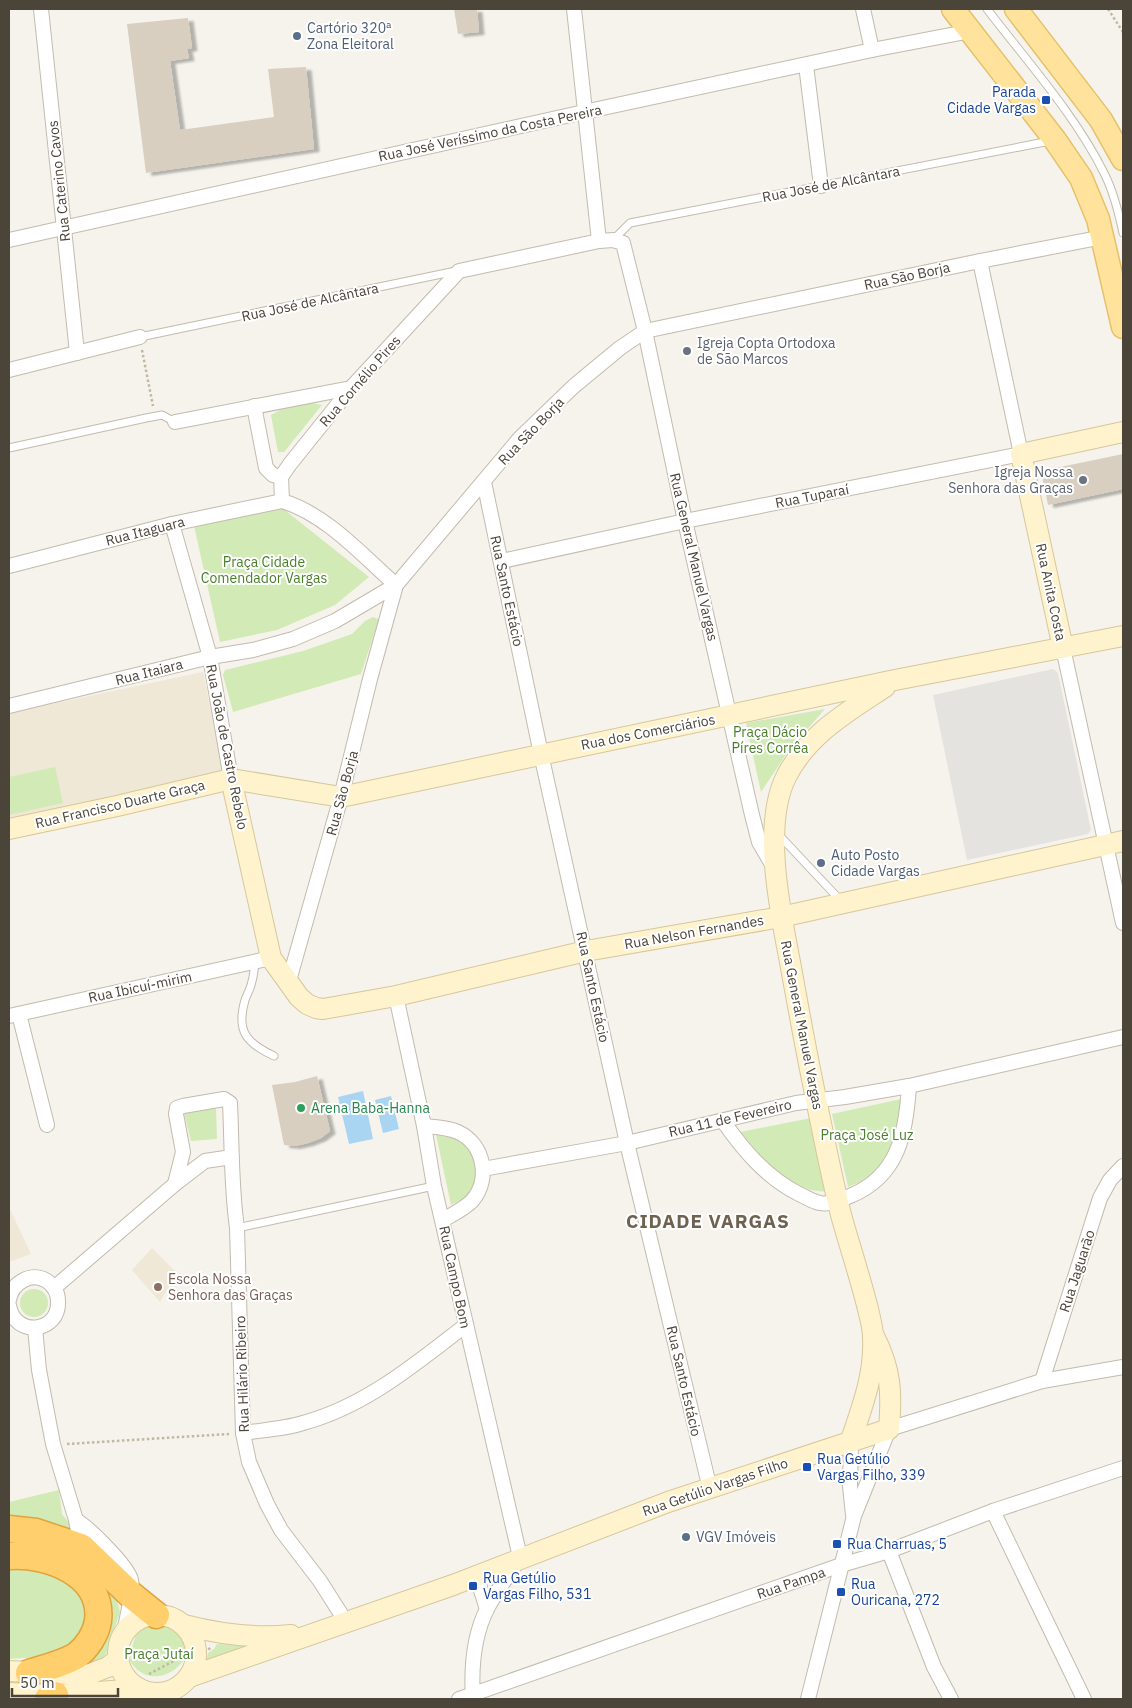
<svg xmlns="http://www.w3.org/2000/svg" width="1132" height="1708" viewBox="0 0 1132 1708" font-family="'IBM Plex Sans',sans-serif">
<defs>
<filter id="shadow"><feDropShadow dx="5.5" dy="3" stdDeviation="1" flood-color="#0004"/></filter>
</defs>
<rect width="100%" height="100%" fill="#f6f3ec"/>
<g fill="#efe8d6">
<path d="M203,672L224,772L9,819V713Z"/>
<path d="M9,1207L31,1254L9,1262Z"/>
<path d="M152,1248L177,1273L160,1302L132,1270Z"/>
</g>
<g fill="#d2eab5">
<path d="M312,403L322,405L284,452H278L271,415L280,410Z"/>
<path d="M281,507L369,577L335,605L277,630L220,642L194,526Z"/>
<path d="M373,617L378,619V622L361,674L233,712L223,675L225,670L303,651L352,634L365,621Z"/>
<path d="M825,709L789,750L761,792L746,723Z"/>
<path d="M55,767L63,803L9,815V777Z"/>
<path d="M901,1099C899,1128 896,1159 869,1177C863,1181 855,1184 848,1187L832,1114Z"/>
<path d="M216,1108L217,1139L191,1141L184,1113Z"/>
<path d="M811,1118L827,1192C821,1191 814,1191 808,1189C779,1180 759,1154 740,1132Z"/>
<path d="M435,1130L456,1135L475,1157L476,1180L466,1197L451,1205Z"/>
<circle cx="34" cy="1303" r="14"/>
<path d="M59,1490L62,1514L74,1529L76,1541L9,1521V1502Z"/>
<path d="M9,1538L110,1590L117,1600L120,1612L106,1654L99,1662L79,1668L107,1605L9,1549Z"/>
<path d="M9,1569H30L62,1576L86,1601V1627L69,1649L39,1657L9,1659Z"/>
<path d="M148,1623C231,1633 159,1708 130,1661C131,1648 135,1629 148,1623Z"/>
<path d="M217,1644L255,1646L205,1667L208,1653L214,1649Z"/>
</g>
<path fill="#e5e3e0" d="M1053,669L1058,673L1091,830L1088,834L967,860L933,695Z"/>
<g fill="#a9d4f2">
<path d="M363,1091L373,1139L349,1144L338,1097Z"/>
<path d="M391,1096L399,1129L383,1133L375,1100Z"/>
</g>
<g fill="#d8cfc1" filter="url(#shadow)">
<path d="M454,9H477L479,32L458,34Z"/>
<path d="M188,18L192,48L187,49L189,58L170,61L180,130L274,117L268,69L306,67L314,149L146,173L127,24Z"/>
<path d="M1123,454V489L1048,505L1041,471Z"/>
<path d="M317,1076L330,1131L321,1138L308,1143L295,1146L284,1145L272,1085L295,1082Z"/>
</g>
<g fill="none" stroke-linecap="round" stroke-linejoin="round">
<defs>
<g id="lane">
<path d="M987,9C1026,60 1077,117 1105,175C1114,193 1119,214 1123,233"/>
<path d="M613,240L630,223L1050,141"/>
<path d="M140,337L456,271"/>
<path d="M9,448L146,418L162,415L175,422"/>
<path d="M779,835L840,900"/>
<path d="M255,962C254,968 254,975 252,981C251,988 247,994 245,1000C236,1031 246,1043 274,1056"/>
<path d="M237,1228L434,1186"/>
</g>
<g id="street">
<path d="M41,9L77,353"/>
<path d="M574,9L599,241"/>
<path d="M863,9L872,50"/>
<path d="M806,65L821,186"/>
<path d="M9,240L584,112L872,50L971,31"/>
<path d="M9,370L140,337"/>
<path d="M254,406L266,468L273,475L281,477"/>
<path d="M175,422L351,388"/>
<path d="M484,482L541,754L627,1143L710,1489"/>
<path d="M282,501L281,477L290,464L351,388L459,271L599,241L613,240L623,243L645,331L685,521L752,815L759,842L773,866"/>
<path d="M172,524L210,657L231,779"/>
<path d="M502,561L685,521L1021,454L980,261"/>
<path d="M9,566L172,524L282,501C326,514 362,555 396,585L335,621L293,639L253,650L210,657L9,706"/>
<path d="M1063,648L1123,923"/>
<path d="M288,984L341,797L370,679L396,585L520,438L574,386L620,348L645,331L980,261L1103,237"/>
<path d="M396,996L424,1126L434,1186L520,1557C510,1574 496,1591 487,1609C473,1637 471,1669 473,1699"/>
<path d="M19,1014L47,1125"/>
<path d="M9,1016L271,958"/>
<path d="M723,1121C744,1151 766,1177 799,1194C806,1197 813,1202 820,1203C830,1205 841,1200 850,1196C899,1176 906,1133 909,1086"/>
<path d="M424,1126C436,1127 447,1127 458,1132C484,1144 491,1179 472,1201C464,1209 453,1214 443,1220"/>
<path d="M232,1157L205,1161L175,1184L183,1152L176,1114L177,1108L183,1106L224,1099L230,1103C232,1144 231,1186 237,1228L243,1433L249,1462L267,1504L281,1530L320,1581L346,1622"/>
<path d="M483,1169L627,1143L796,1103L845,1097L909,1086L1123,1037"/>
<path d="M54,1288L175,1184"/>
<path d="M9,1300C12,1283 31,1271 47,1281C54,1286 58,1293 58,1301C60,1333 14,1338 9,1305"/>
<path d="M35,1328L39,1370L53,1444L76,1520L81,1547"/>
<path d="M1042,1381L1100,1198L1110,1180L1123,1166"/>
<path d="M243,1433C262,1430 284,1429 303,1423C366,1406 415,1364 466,1325"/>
<path d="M851,1440L850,1486L853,1515"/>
<path d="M993,1511L1084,1699"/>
<path d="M76,1520C89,1528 128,1566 131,1580C134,1594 126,1619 124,1634"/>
<path d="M889,1551L934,1667L951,1699"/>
<path d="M476,1575L487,1609"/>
<path d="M169,1699L184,1683"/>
<path d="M459,1699L841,1565L889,1551L993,1511L1123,1468"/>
<path d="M808,1699L854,1516L889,1429L1042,1381L1123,1367"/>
</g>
<g id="secondary">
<path d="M1063,648L1021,454L1123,432"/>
<path d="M231,779L271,958L299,997L307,1004L316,1008L323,1009L396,996L586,951L781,917L1123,841"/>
<path d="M9,829L117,806L231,779L341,797L895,680L1123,636"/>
<path d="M851,1440C862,1407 875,1374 873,1337C873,1328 870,1318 868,1309C860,1277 850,1247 841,1215C830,1170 821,1124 812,1079C804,1040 797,1001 790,962C780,910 762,826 786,777C807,735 847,712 885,687"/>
<circle cx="157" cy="1654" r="39"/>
<path d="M184,1625C219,1634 254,1639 291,1635"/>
<path d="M9,1671L87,1675L108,1667L118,1659"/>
<path d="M189,1677L453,1585L668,1502L889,1429C892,1392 891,1369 874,1336"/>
<path d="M9,1693L55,1695L140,1689"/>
</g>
<g id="primary">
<path d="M953,9L1055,140L1081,178L1098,219L1123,327"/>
<path d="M1016,9L1101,120L1123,159"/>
</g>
<g id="highway">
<path d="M9,1529L36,1532L81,1547L130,1594L156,1615"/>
<path d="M9,1556C47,1553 104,1574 98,1621C96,1634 87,1648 76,1656C62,1664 45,1668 29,1673"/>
<path d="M48,1699L55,1695"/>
</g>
</defs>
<use href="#lane" stroke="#c2bbae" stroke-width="9"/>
<use href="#street" stroke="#c2bbae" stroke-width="16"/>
<use href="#secondary" stroke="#d6c79b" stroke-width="22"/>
<use href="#primary" stroke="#e6c16a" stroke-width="25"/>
<use href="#highway" stroke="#e0a43c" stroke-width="29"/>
<g stroke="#c4b79f" stroke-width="2.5" stroke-dasharray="2.5 2.5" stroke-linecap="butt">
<path d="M1108,9L1123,32"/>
<path d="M142,350L153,406"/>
<path d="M67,1444L229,1434"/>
<path d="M149,1674L185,1655L207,1651L211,1647"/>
</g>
<use href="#lane" stroke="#fff" stroke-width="7"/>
<use href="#street" stroke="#fff" stroke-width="14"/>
<use href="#secondary" stroke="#fff3cd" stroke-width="20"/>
<use href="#primary" stroke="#ffe39c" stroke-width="22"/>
<use href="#highway" stroke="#ffcf6e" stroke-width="26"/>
</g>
<g fill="#5c6f8a" stroke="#fff" stroke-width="2">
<circle cx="297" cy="36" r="5"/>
<circle cx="821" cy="863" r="5"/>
<circle cx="686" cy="1537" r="5"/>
</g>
<g fill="#1a4fb4" stroke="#fff" stroke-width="2">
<rect x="1041" y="95" width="10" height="10" rx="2.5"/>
<rect x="802" y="1462" width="10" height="10" rx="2.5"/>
<rect x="832" y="1539" width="10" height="10" rx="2.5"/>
<rect x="468" y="1581" width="10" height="10" rx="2.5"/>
<rect x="836" y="1587" width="10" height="10" rx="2.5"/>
</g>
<g fill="#6b7280" stroke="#fff" stroke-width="2">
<circle cx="687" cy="351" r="5"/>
<circle cx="1083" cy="480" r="5"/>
</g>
<circle fill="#2e9e5b" stroke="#fff" stroke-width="2" cx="301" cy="1108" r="5"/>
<circle fill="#8d6e63" stroke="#fff" stroke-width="2" cx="158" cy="1287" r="5"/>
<g text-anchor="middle" stroke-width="4" stroke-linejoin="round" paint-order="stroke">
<g font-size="14" fill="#4e5e75" stroke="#fff" text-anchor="start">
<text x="307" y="33">Cartório 320ª<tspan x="307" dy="16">Zona Eleitoral</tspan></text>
<text x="831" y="860">Auto Posto<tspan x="831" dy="16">Cidade Vargas</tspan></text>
<text x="696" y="1542">VGV Imóveis</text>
</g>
<g font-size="14" fill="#164399" stroke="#fff" text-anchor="start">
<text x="1036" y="97" text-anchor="end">Parada<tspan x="1036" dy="16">Cidade Vargas</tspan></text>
<text x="817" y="1464">Rua Getúlio<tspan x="817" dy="16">Vargas Filho, 339</tspan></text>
<text x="847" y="1549">Rua Charruas, 5</text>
<text x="483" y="1583">Rua Getúlio<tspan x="483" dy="16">Vargas Filho, 531</tspan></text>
<text x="851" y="1589">Rua<tspan x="851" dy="16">Ouricana, 272</tspan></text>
</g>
<g font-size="14" fill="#4b4439" stroke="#fff">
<text transform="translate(490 133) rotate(-12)" y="5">Rua José Veríssimo da Costa Pereira</text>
<text transform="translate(59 181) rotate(-96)" y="5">Rua Caterino Cavos</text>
<text transform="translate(831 184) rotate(-11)" y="5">Rua José de Alcântara</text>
<text transform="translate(907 276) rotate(-12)" y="5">Rua São Borja</text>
<text transform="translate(310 302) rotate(-12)" y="5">Rua José de Alcântara</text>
<text transform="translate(360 381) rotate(-49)" y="5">Rua Cornélio Pires</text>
<text transform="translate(531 431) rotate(-46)" y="5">Rua São Borja</text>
<text transform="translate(812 496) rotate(-11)" y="5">Rua Tuparaí</text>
<text transform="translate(145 531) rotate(-14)" y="5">Rua Itaguara</text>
<text transform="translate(694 557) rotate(77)" y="5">Rua General Manuel Vargas</text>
<text transform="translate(507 591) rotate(78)" y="5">Rua Santo Estácio</text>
<text transform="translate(1051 592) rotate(78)" y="5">Rua Anita Costa</text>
<text transform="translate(149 672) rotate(-14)" y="5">Rua Itaiara</text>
<text transform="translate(648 732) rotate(-11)" y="5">Rua dos Comerciários</text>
<text transform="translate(227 747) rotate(79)" y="5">Rua João de Castro Rebelo</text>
<text transform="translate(342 793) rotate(-75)" y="5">Rua São Borja</text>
<text transform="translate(120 804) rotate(-13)" y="5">Rua Francisco Duarte Graça</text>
<text transform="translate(694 932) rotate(-10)" y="5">Rua Nelson Fernandes</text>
<text transform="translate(140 987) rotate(-12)" y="5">Rua Ibicuí-mirim</text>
<text transform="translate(593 987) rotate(78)" y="5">Rua Santo Estácio</text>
<text transform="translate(802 1025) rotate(79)" y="5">Rua General Manuel Vargas</text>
<text transform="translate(730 1118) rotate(-13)" y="5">Rua 11 de Fevereiro</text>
<text transform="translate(1077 1271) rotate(-72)" y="5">Rua Jaguarão</text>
<text transform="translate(455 1277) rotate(78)" y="5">Rua Campo Bom</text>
<text transform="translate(242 1374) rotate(-92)" y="5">Rua Hilário Ribeiro</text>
<text transform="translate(684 1381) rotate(77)" y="5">Rua Santo Estácio</text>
<text transform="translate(715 1487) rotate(-19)" y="5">Rua Getúlio Vargas Filho</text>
<text transform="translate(791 1583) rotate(-19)" y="5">Rua Pampa</text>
</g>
<g font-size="14" fill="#5b616d" stroke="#fff" text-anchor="start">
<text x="697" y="348">Igreja Copta Ortodoxa<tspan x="697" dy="16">de São Marcos</tspan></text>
<text x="1073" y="477" text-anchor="end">Igreja Nossa<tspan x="1073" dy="16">Senhora das Graças</tspan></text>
</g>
<g font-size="14" fill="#4a7f2a" stroke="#fff">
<text x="264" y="567">Praça Cidade<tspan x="264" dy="16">Comendador Vargas</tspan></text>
<text x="770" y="737">Praça Dácio<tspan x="770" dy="16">Píres Corrêa</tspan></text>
<text x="867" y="1140">Praça José Luz</text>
<text x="159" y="1659">Praça Jutaí</text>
</g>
<g font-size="14" fill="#27864d" stroke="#fff" text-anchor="start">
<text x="311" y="1113">Arena Baba-Hanna</text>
</g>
<g font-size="14" fill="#785e54" stroke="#fff" text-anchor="start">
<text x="168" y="1284">Escola Nossa<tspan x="168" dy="16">Senhora das Graças</tspan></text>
</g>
<g font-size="19" font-weight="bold" letter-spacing="1" fill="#6e6250" stroke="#fff">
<text x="708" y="1228">CIDADE VARGAS</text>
</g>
</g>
<rect width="1132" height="1708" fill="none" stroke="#4b4439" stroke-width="20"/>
<path d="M12 1688v8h106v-8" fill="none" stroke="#4b4439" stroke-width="2.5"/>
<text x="20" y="1688" font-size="15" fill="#4b4439" stroke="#ffffff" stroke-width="4" paint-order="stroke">50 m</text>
</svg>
